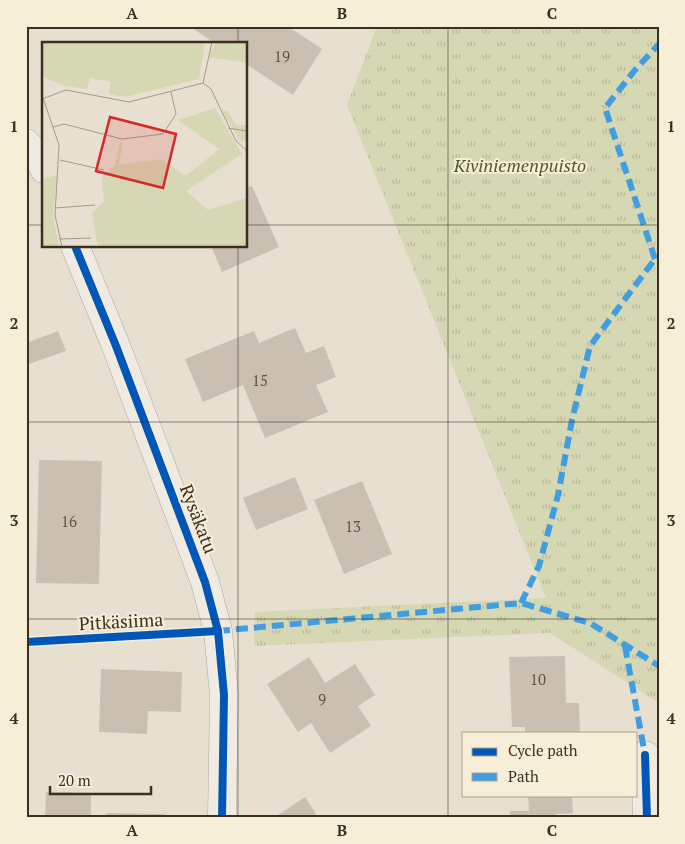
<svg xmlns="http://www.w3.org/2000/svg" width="685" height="844" viewBox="0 0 685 844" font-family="'PT Serif',serif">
<defs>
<pattern id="park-tufts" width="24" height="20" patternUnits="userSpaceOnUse" patternTransform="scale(1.25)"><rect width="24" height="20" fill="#d6d7b3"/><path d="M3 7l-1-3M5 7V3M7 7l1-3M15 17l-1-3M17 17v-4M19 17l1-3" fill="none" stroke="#b9b99a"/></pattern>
</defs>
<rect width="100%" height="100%" fill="#e7e0d1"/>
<path fill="url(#park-tufts)" d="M377,26H659V703L550,633L254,646L255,612L546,598L347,105Z"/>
<g fill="#cbbfb2">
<path d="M189,26H287L322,49L293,95L246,64V44H216Z"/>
<path d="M252,186L279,247L222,272L211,246H246V188Z"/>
<path d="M295,328L306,353L324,346L336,377L316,385L328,412L265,438L243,385L203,402L185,359L254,331L259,343Z"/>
<path d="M58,331L66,351L26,365V343Z"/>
<path d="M39,460L102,461L99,584L36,583Z"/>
<path d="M295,477L308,509L256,530L243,498Z"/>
<path d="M362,481L392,554L344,574L314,500Z"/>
<path d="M565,656L566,703H579L580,733H525V727H512L509,657Z"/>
<path d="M309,657L325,683L355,664L375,695L358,706L371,726L330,753L311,723L298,732L267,684Z"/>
<path d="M101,669L182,672L181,712L148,711L147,734L99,732Z"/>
<path d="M46,792L91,793V818H45Z"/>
<path d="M528,795H572L573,813L556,814V818H510V811H529Z"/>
<path d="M305,797L316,814L310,818H273Z"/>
<path d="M107,813L165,814V818H106Z"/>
</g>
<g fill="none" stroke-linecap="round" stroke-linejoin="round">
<defs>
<g id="minor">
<path d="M26,143L40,160L44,169"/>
<path d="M75,246L116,346L205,582L218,631L224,695L222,818"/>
<path d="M645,755L647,818"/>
</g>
</defs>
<use href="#minor" stroke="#ada599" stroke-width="29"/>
<use href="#minor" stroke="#efebe3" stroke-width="28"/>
<g stroke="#3f9de0" stroke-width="6" stroke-dasharray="12 6" stroke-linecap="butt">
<path d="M655,259L605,108L635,70L659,44"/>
<path d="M521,603L539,566L558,495L572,420L590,346L655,259"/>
<path d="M218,631L521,603L590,623L659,666"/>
<path d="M625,646L645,755"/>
</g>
<defs>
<g id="cycleway">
<path d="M75,246L116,346L205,582L218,631L224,695L222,818"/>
<path d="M26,642L218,631"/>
<path d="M645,755L647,818"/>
</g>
</defs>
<use href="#cycleway" stroke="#f7eed8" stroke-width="11"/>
<use href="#cycleway" stroke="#0057b8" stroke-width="8"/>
</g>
<path fill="none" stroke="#3d2e20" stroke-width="1" stroke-opacity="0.55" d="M238,26V44M448,26V818M26,225H44M246,225H659M238,246V818M26,422H659M26,619H659"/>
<g text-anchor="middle" stroke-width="4" stroke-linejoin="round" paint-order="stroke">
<g font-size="15" fill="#605244">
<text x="282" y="62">19</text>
<text x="260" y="386">15</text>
<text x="69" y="527">16</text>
<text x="353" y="532">13</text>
<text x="538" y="685">10</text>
<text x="322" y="705">9</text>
</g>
<g font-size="18" font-style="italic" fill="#4d5a26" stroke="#f7eed8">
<text x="520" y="172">Kiviniemenpuisto</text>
</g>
<g font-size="18" fill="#3d2e20" stroke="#f7eed8">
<text transform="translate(198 519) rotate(69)" y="6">Rysäkatu</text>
<text transform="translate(121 622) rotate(-3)" y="6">Pitkäsiima</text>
</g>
</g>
<g transform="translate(42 42)">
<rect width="205" height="205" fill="#e7e0d1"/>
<path d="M0,0H163L157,37L83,55L67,52L69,40L48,36L45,47L22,44L6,37L0,32Z" fill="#d6d7b3"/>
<path d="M174,0H205V21L166,15ZM173,66L200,112L144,149L166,168L205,156V205H56L50,171L62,160L60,135L73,123L78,99L81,100L77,123L119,117L144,134L177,107L136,78ZM185,68L194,83H205V100L198,99L180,69ZM15,133L11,174L17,205H0V137Z" fill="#d6d7b3"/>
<path fill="none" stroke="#a3998a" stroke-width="1" d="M161,41L169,47L194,99L205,109M1,56L17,103L13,173L20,205M0,57L24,48L87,60L161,41L170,0M11,85L22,82L80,97L121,92L134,72L129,50M186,86L205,89M18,118L62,128M13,166L53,163M17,197L49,196"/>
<path fill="#d62828" fill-opacity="0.15" stroke="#d62828" stroke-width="2.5" d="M68,75L134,92L121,146L54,129Z"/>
<rect width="205" height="205" fill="none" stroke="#3d2e20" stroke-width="2.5"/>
</g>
<rect width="685" height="844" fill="none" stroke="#f7eed8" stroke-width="55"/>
<rect x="462" y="732" width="175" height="65" fill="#f7eed8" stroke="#ada18e"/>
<rect x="472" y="748" width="25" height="8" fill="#0057b8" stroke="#ada18e"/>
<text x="508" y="756" font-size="15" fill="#3d2e20">Cycle path</text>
<rect x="472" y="773" width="25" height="8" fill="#3f9de0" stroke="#ada18e"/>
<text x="508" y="782" font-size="15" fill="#3d2e20">Path</text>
<path d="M50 786v8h101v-8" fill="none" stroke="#3d2e20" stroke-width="2.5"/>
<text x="58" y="786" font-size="15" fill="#3d2e20" stroke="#f7eed8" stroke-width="4" paint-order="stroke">20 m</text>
<rect x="28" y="28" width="630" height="788" fill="none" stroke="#3d2e20" stroke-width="2"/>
<g font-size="16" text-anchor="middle" font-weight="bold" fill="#3d2e20">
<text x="132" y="19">A</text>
<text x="342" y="19">B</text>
<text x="552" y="19">C</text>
<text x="14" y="132">1</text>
<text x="671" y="132">1</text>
<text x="14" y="329">2</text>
<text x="671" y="329">2</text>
<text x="14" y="526">3</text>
<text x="671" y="526">3</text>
<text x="14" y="724">4</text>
<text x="671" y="724">4</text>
<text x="132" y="836">A</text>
<text x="342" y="836">B</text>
<text x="552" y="836">C</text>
</g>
</svg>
